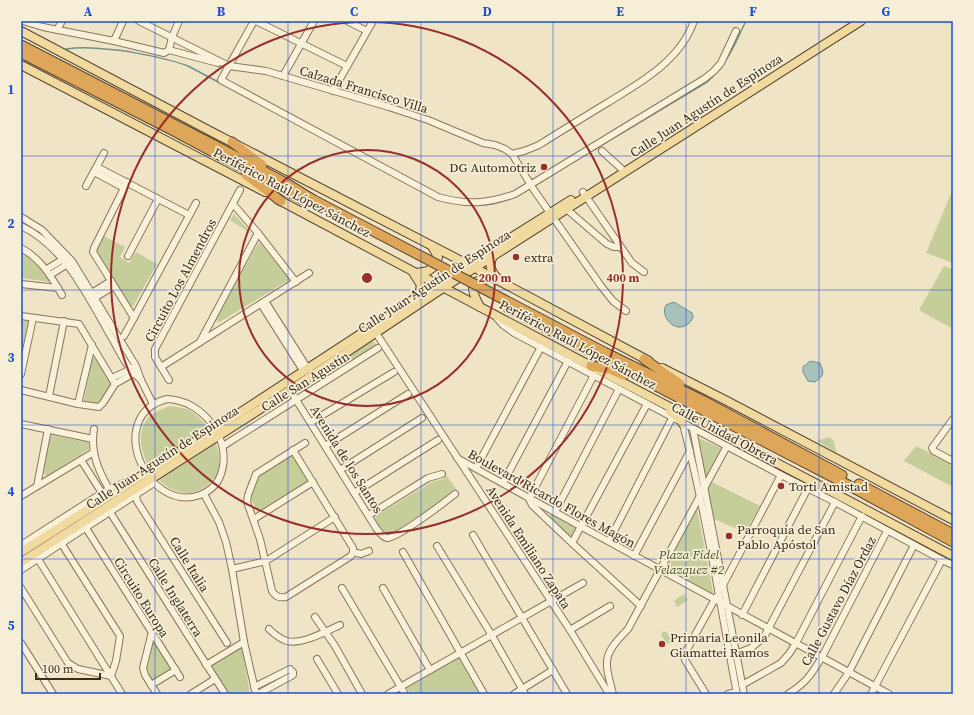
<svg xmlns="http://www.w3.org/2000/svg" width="974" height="715" viewBox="0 0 974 715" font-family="'Source Serif 4',serif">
<rect width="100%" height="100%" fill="#efe4c6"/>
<g fill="#c5cd9a">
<path d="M953,189V263L926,253Z"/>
<path d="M234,214L252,234L230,220Z"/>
<path d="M104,236L125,247L120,257L129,263L136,252L157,264L132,308L95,251Z"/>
<path d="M258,243H260L288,277L289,280L218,323L216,319Z"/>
<path d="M21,251L40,266L51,282L21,278Z"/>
<path d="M944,266L953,269V329L919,310Z"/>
<path d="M21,317L32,319L26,347H21Z"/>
<path d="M373,341L377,346L299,396L296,391Z"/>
<path d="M92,357L97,359L112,386L99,404L84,401Z"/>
<path d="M170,406C177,407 184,407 190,411C210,421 231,462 212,481C172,522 121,446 149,417C155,411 162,409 170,406Z"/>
<path d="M51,435L88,442L89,446V449L47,476L42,472Z"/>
<path d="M697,437L722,449L706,478Z"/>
<path d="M828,437L833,439L837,453L817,441Z"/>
<path d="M916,446L953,464V487L904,461Z"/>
<path d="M293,454L310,481L258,512L251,499L258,476Z"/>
<path d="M447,476L457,490H453L444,500L389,535C382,532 379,526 375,520L376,516L432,482L444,479Z"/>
<path d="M712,482L760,506L745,532L714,519L708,489Z"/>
<path d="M697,509L713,592V594H711L664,567Z"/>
<path d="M551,513L578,527L571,539L548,519Z"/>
<path d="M684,594L688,600L677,607L674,601Z"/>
<path d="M663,631L664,632L666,631L672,641L670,644H667L661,635Z"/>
<path d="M152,636L174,670L152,683L144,670Z"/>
<path d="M242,646L250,694H229L211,666Z"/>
<path d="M459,658L480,694H411L407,688Z"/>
</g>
<g fill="#a8c2bb" stroke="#6e9189">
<path d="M674,302L692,313C694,317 693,319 690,322C678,336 659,318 666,305Z"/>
<path d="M810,361L820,363L823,371L822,376L815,382L808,381L803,372V367Z"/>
</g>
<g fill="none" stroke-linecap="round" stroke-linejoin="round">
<g stroke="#6e9189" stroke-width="1.5">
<path d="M66,49C86,46 105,49 125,51C147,55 167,58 188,66L301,126"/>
<path d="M595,149L707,82C727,65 734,45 746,21"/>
<path d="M470,205L492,204L498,202"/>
</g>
<defs>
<g id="minor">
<path d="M23,21L43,27L114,41L164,53L169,50L172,37L179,21"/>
<path d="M139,21L229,66L266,71L389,107L428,120L483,143L495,145L505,149L512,154L534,190L601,286L613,301L626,311"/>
<path d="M254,21L221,80L438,197C467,205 487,204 515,194L704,79L714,71L721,63L736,31"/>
<path d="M256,21L347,66"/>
<path d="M347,21L367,31"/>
<path d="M57,30L62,21"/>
<path d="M114,41L123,21"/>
<path d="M169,50L218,63"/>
<path d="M283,76L314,21"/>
<path d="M333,91L373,21"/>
<path d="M602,151L625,172"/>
<path d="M512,154L524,151L539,145C561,131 584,117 607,103C641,82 680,61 694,21"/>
<path d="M97,167L189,215"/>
<path d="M94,172L124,188"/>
<path d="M127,182L94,248L93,252L134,318"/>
<path d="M86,186L104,153"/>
<path d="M583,192L632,263L644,272"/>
<path d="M233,204L258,233L296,282"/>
<path d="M564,207L607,244L614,247H620"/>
<path d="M21,217L42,230L72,261L136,366L141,380L153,404"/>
<path d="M21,226C66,247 89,299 113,340C121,355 128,369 141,380"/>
<path d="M21,248C41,259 51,276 62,295"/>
<path d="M128,256L158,199"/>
<path d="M47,269L65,258"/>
<path d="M50,275L69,263"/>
<path d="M21,284L58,288"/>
<path d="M90,294L111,281"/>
<path d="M93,299L114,286"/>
<path d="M265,301L308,369"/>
<path d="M261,304L304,372"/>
<path d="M21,316L79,324L115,384"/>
<path d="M495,316L503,325L514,333L781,475L835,502L942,560L953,565"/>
<path d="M376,333L570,630L609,694"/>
<path d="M124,336L196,203"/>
<path d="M200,342L258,233"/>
<path d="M161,367L309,273"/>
<path d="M21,374L33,318"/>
<path d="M594,375L529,499L532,505L572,543L641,606"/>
<path d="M112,378L133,368"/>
<path d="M169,380L155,357V349L240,190"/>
<path d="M21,390L78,404L99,407L103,403L115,384L136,372"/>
<path d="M290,390L376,528C379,532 382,537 387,538C398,538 445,502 455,494"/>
<path d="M49,396L64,321"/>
<path d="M167,399C203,400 233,440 221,474C218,484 210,491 200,495C146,514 104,415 167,399Z"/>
<path d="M78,404L92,345"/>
<path d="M953,419L932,448L934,451L953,461"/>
<path d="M311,422L394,372"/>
<path d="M21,424L93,439"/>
<path d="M683,424C706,513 720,604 737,694"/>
<path d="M94,429C90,451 98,470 109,489"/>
<path d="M693,429L744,694"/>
<path d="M305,443L256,474L248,495L247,502L260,539L272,591C276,597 279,598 286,597L351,556L353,552"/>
<path d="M223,446L378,348"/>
<path d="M325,446L408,394"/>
<path d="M293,450L353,548V552"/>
<path d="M457,458C600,538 745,615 889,694"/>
<path d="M81,460L102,493"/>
<path d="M476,468L541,347"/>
<path d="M340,470L422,418"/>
<path d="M503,483L568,361"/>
<path d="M37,486L48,429"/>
<path d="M354,493L438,440"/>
<path d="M204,494L219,522L226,542L232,569L244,642L256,694"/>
<path d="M136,495L137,501L227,643"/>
<path d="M21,496L94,452"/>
<path d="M110,512L225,694"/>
<path d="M555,512L619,389"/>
<path d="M369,515L428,478L442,474"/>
<path d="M254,519L313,482"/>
<path d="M86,528L180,677"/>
<path d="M473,535L567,694"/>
<path d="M609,541L672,418"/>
<path d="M572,543L647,404"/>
<path d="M21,545L102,493L132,479"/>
<path d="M437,546L491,634L525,694"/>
<path d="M353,552L361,554L369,551"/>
<path d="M403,552L484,694"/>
<path d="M634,556L690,451"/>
<path d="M38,559L122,694"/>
<path d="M232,569L266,561L335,517"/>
<path d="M21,570L154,483"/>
<path d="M722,587L781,475"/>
<path d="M21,588L68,663L78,669L111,676L116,661L120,636L58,538"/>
<path d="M342,588L405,694"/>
<path d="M383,588L430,670"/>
<path d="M742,615L808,488"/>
<path d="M315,617L335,646L362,694"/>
<path d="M269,629C274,634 280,639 287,641C302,645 327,631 340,625"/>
<path d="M570,630L610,606"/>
<path d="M152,632L143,668L145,675L157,694"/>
<path d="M21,643L53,694"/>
<path d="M733,655L751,648L764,637L835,502"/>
<path d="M317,659L338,694"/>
<path d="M206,665L244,642"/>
<path d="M151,685L176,670"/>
<path d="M742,685L781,663L789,654L796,643L862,516"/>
<path d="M254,687L290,669L293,672V675L258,694"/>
<path d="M191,694L215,679"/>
<path d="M388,694L583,583"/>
<path d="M514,694L553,670"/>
<path d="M613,694C604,659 602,656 628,629L727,446"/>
<path d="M706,694L685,660L684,655L716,597"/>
<path d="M728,694L736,692"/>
<path d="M788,694C806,683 811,675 822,657L887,531"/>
<path d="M834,694L849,672L914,545"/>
<path d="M871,694L942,560"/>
</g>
<g id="major">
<path d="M21,31L210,131L475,268L649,361"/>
<path d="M21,65L265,192"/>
<path d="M277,199L591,366L838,495L953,556"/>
<path d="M493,256C488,266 491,271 498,279"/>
<path d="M417,273L428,271L435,266L438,257L432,246"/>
<path d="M414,274L421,285L419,296"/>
<path d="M480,307C470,289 468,279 492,278"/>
<path d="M662,368L727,401L953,520"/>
<path d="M670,412L679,418L683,424"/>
<path d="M21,552L215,429L437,284L571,200"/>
<path d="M21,562L290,390L443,288L861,21"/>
</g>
<g id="highway">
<path d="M21,45L218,147L286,183L312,199"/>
<path d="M21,53L172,130L307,202"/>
<path d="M232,142L262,165"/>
<path d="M246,175L281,201"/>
<path d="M606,353L704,401L842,475"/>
<path d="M602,358L848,485L953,542"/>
<path d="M644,359L680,384"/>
<path d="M591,366L610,369L624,375"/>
<path d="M859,484L953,534"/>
</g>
</defs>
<use href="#minor" stroke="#8a765c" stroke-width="8"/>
<use href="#major" stroke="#584430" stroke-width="10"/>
<use href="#highway" stroke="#584430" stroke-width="11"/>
<use href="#minor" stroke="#f9f1da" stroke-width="6"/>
<use href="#major" stroke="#f1da9f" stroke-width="8"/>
<use href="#highway" stroke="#dda658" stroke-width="9"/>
<defs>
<g id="highway-bridge">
<path d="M312,199L606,353"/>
<path d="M506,307L602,358"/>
</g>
</defs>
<use href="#highway-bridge" stroke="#584430" stroke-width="11" stroke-linecap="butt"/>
<use href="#highway-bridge" stroke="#dda658" stroke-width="9"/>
</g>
<path fill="none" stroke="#1d4ed8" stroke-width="1" stroke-opacity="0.55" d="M155,21V694M288,21V694M421,21V694M553,21V694M686,21V694M819,21V694M21,156H953M21,290H953M21,425H953M21,559H953"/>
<g fill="none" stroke="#992e2c" stroke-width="2">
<circle cx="367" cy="278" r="128"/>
<circle cx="367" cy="278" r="256"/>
</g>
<g fill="#992e2c" stroke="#f6eed6" stroke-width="1.5">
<circle cx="544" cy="167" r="4"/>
<circle cx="516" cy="257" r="4"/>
<circle cx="781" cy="486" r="4"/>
<circle cx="729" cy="536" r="4"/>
<circle cx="662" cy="644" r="4"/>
</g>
<g text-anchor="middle" stroke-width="3.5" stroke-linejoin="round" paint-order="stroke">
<g font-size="13" fill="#3a2d1f" stroke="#f6eed6">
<text transform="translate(364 89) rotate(17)" y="5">Calzada Francisco Villa</text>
<text transform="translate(706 105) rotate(-33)" y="5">Calle Juan Agustín de Espinoza</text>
<text transform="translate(292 192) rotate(28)" y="5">Periférico Raúl López Sánchez</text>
<text transform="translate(180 280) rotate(-62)" y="5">Circuito Los Almendros</text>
<text transform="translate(434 281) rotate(-33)" y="5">Calle Juan Agustín de Espinoza</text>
<text transform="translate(578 344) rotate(28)" y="5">Periférico Raúl López Sánchez</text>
<text transform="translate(305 381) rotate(-32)" y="5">Calle San Agustín</text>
<text transform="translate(725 433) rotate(28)" y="5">Calle Unidad Obrera</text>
<text transform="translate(162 457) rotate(-33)" y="5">Calle Juan Agustín de Espinoza</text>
<text transform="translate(347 459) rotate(58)" y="5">Avenida de los Santos</text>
<text transform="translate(552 498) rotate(29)" y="5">Boulevard Ricardo Flores Magón</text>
<text transform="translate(529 547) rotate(57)" y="5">Avenida Emiliano Zapata</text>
<text transform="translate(190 564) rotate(58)" y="5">Calle Italia</text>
<text transform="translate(142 597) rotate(58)" y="5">Circuito Europa</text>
<text transform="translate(176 597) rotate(58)" y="5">Calle Inglaterra</text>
<text transform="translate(838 601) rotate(-62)" y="5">Calle Gustavo Díaz Ordaz</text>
</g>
<g font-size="13" fill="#3a2d1f" stroke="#f6eed6" text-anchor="start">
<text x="536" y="172" text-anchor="end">DG Automotriz</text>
<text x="524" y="262">extra</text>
<text x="789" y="491">Torti Amistad</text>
<text x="737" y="534">Parroquía de San<tspan x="737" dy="15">Pablo Apóstol</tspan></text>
<text x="670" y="642">Primaria Leonila<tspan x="670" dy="15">Giamattei Ramos</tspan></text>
</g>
<g font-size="13" font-style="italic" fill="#495726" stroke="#f6eed6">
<text x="689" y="559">Plaza Fidel<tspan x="689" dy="15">Velazquez #2</tspan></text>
</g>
</g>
<circle cx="367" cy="278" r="6" fill="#992e2c" stroke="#f6eed6" stroke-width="2"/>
<g font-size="12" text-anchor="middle" font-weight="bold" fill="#992e2c" stroke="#f6eed6" stroke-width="3.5" stroke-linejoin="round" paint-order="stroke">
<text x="495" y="282">200 m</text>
<text x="623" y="282">400 m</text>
</g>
<rect width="974" height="715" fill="none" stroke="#f6eed6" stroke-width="44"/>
<path d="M36 673v6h64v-6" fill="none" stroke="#3a2d1f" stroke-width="2"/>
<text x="42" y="673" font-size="12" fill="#3a2d1f" stroke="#f6eed6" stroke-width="3" paint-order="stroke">100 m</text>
<rect x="22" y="22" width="930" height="671" fill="none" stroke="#1d4ed8" stroke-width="1.5"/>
<g font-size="13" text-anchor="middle" font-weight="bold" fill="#1d4ed8">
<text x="88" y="16">A</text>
<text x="221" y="16">B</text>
<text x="354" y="16">C</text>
<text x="487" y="16">D</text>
<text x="620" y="16">E</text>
<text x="753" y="16">F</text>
<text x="886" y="16">G</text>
<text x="11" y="94">1</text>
<text x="11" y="228">2</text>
<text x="11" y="362">3</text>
<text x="11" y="496">4</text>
<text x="11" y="630">5</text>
</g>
</svg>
